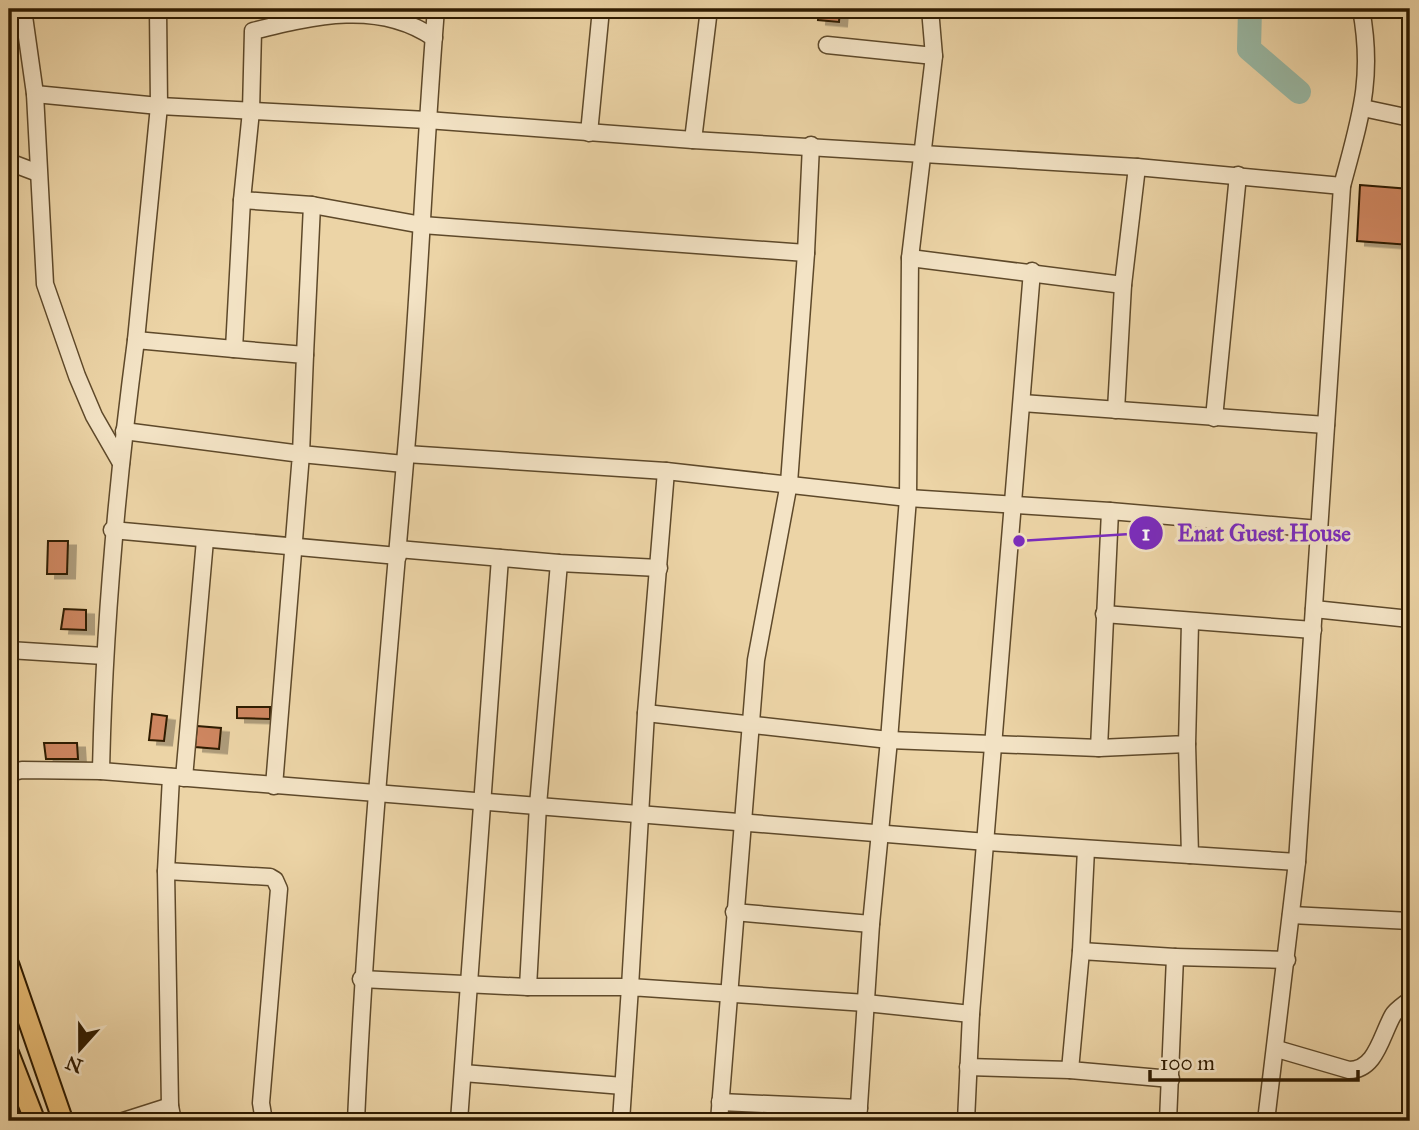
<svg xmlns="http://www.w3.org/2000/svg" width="1419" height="1130" viewBox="0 0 1419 1130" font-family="'IM FELL Great Primer',serif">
<defs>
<filter id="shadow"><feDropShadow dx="8" dy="4.5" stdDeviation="0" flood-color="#0004"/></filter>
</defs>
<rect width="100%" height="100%" fill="#ecd4a6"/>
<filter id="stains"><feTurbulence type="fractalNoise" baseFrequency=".00286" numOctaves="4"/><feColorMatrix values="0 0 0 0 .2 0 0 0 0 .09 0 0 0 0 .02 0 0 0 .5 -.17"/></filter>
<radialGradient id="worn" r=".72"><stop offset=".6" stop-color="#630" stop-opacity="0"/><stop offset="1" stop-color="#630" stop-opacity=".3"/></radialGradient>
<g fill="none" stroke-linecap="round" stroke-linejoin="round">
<path stroke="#99b8a4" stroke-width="24" d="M1250,9L1249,49L1299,92"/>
</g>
<g fill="#ce8661" stroke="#2f1b00" stroke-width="2" filter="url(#shadow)">
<path d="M819,9H840L839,22L818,20Z"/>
<path d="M1360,185L1410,189V245L1357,241Z"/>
<path d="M48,541H68L67,574H47Z"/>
<path d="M64,609L86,610V630L61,629Z"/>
<path d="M237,707H270V719L237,718Z"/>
<path d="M152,714L167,716L164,741L149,740Z"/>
<path d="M197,726L221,728L219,749L195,747Z"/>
<path d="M44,743H77L78,759H46Z"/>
</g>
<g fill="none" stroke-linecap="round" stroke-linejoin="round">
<defs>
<g id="minor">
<path d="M23,9L35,94L45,284L77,376L94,416L121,463"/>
<path d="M434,38C379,0 314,16 253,31L251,111L242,200L312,205L422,225L806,253"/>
<path d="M827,45L934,56"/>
<path d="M35,94L159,106L427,120L693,140L1137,167L1342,186"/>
<path d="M1363,108L1410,118"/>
<path d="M589,133L601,9"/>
<path d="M693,140L709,9"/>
<path d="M9,162L38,173"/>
<path d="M910,258L1123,285"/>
<path d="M136,340L159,106L158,9"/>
<path d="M234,349L305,355L301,454L404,464"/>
<path d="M305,355L312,205"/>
<path d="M1022,403L1326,425"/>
<path d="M1116,410L1123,285L1137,167"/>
<path d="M1214,418L1238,175"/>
<path d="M124,431L301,454L274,786"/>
<path d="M406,454L666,471L908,498L1110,511"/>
<path d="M112,530L398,556"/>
<path d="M398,549L559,563L659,568"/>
<path d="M1314,609L1410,619"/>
<path d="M1104,614L1313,630"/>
<path d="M9,650L104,656"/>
<path d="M646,713L889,740L1099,748L1187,744L1190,623"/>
<path d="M1187,744L1190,855L1297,862"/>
<path d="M1099,748L1110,511L1319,529"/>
<path d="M101,771C104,626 117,483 136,340L234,349L242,200"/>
<path d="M9,773L22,770L101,771L987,842L1190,855"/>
<path d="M171,777L166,871L170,1106L173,1121"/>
<path d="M184,778L205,540"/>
<path d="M166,871L270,877L275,880L279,889L261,1103L264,1121"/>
<path d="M734,912L871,924"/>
<path d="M1291,915L1410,921"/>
<path d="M1081,951L1086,849"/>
<path d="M361,979L528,987H630L646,713L666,471"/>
<path d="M528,987L538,805L559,563"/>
<path d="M1277,1049L1349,1070C1376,1070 1381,1036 1393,1015C1397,1009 1404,1005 1410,1000"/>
<path d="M968,1067L1070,1070"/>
<path d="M463,1073L623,1086"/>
<path d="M1171,1079L1070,1070L1081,951L1175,957"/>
<path d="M720,1102L859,1108"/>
<path d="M123,1121L170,1106"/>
<path d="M356,1121C366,897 387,674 406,451C419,304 424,156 436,9"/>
<path d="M459,1121L500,558"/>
<path d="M621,1121L630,987L866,1003L971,1014"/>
<path d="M719,1121L756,660L789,483L806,253L811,145"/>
<path d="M858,1121L871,924L889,740L908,498L910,258L934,56L930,9"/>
<path d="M966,1121L971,1014L1032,271"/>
<path d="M1168,1121L1175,957L1287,960"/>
<path d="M1266,1121L1297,862L1342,186C1360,118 1374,79 1361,9"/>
</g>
<g id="major">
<path d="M9,965L63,1121"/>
<path d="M9,1054L35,1121"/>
</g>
</defs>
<use href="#minor" stroke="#5e492a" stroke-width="19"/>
<use href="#major" stroke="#2f1b00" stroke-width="23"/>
<use href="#minor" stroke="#f3e3c5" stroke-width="16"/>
<use href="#major" stroke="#e6ba73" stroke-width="19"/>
</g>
<path fill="none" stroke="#7b2cbf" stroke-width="2.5" d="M1019 541L1146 533"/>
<g fill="#7b2cbf" stroke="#f3e3c5" stroke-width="2.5">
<circle cx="1019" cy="541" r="7"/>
<circle cx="1146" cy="533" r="18"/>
</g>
<g font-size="21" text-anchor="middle" font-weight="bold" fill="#fff">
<text x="1146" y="540">1</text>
</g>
<g font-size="23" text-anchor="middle" font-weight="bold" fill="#7b2cbf" stroke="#f3e3c5" stroke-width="7" stroke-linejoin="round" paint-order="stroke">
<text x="1264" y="541">Enat Guest House</text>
</g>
<rect width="1419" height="1130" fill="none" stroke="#ecd4a6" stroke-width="35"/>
<rect x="10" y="10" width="1398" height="1109" fill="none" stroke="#2f1b00" stroke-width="3.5"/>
<rect x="18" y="18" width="1384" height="1095" fill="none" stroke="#2f1b00" stroke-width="2"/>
<g transform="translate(80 1049) rotate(201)" stroke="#f3e3c5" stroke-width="5" paint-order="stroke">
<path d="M0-5L12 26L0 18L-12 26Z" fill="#2f1b00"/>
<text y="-10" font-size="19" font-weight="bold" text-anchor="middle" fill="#2f1b00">N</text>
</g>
<path d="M1150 1070v10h208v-10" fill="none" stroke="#2f1b00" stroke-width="3.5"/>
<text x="1160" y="1070" font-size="21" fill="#2f1b00" stroke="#f3e3c5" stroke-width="5" paint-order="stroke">100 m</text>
<rect width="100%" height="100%" filter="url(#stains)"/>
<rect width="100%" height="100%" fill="url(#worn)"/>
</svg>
